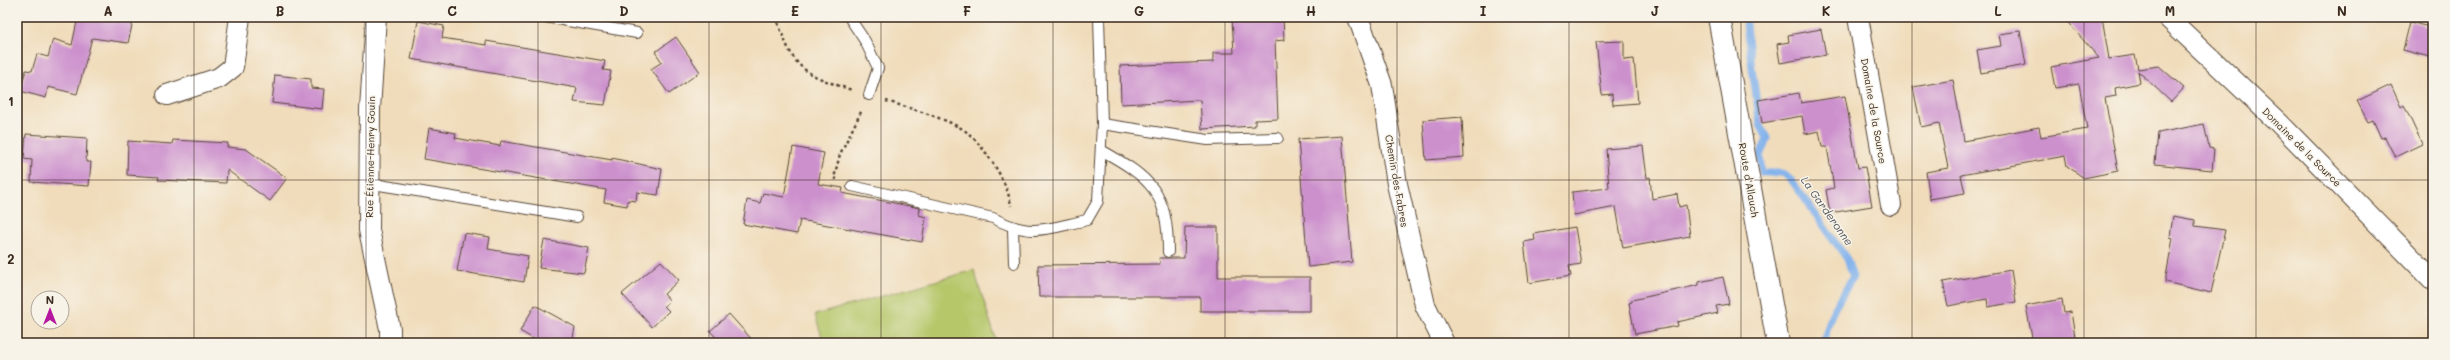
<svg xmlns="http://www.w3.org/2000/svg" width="2450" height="360" viewBox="0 0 2450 360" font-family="Mali,sans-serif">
<rect width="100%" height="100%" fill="#f7f3e8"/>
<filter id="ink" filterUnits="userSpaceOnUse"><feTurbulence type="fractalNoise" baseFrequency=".025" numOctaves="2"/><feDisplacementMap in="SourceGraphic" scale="8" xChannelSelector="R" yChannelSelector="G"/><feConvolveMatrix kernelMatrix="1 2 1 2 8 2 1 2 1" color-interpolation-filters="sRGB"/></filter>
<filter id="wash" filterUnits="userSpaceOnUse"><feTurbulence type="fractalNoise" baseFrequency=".012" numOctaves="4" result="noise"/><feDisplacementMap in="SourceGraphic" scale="16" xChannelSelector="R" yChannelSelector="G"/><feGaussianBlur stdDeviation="0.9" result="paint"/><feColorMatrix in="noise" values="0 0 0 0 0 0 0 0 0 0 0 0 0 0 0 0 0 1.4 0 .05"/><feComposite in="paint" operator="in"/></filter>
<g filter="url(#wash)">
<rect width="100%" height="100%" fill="#f0dcba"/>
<path fill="#b6c76a" stroke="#787844" d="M974,270L997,343H824L815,315Z"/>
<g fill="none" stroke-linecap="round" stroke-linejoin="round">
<path stroke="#80b1ec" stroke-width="7" d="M1745,17L1760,125L1767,138L1760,156L1762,173H1783L1792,181L1847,259L1853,277L1832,313L1823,343"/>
</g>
<g id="blocks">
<g fill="#cc90cd">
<path d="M78,17H134L128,43L92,38L77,94L48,87L46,98L20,91L26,70L32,71L37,54L48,57L53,39L72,45Z"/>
<path d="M1232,17H1283L1284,40L1275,41L1278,119L1255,120V126L1202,129L1200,100L1121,104L1120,66L1213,62V53H1234Z"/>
<path d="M2063,17H2102L2109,59L2135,55L2138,69L2159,66L2184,88L2171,102L2138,71L2140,83L2115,88L2116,96L2105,98L2118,171L2084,178L2067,166L2065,156L1961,175L1965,193L1930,199L1926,172L1948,168L1939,123L1921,127L1913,87L1953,80L1964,141L2039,127L2041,137L2087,129L2079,84L2055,88L2051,67L2099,58Z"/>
<path d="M418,21L444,26L442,38L486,45V41L605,61L603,70L611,71L605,105L574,102L577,88L411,59Z"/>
<path d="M2410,22L2433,28V58L2403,50Z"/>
<path d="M1821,29L1826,55L1780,63L1777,44L1789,42L1788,35Z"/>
<path d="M2020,31L2026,65L1981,73L1977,50L2001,46L1999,34Z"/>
<path d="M676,37L700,72L669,94L651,69L662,62L655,52Z"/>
<path d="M1624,41V60L1634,59L1638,103L1613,105L1612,94L1602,95L1596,42Z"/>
<path d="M275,75L311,79V88L324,89L322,109L272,103Z"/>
<path d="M2391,85L2401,107L2404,105L2422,144L2395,157L2385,137L2381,138L2373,120L2368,122L2357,101Z"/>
<path d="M1799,93L1801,103L1845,96L1858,168L1865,167L1872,206L1830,213L1826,190L1834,188L1827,147H1822L1819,131L1805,134L1802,116L1762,123L1758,100Z"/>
<path d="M1462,117L1464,157L1426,160L1423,120Z"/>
<path d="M2204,124L2209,148L2214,149L2212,170L2155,164L2158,133Z"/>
<path d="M429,128L456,133L455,138L500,146L501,141L612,160V158L662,169L658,195L637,192L636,201L628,200L627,206L604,202L606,190L424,159Z"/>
<path d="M26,134L87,138L86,162H91L89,186L31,182L32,160L24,159Z"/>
<path d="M1342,136L1352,262L1308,267L1298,139Z"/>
<path d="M173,140L228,143L227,147L246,149L287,178L270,201L227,170L226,183L158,180L159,177L127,175L128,141L172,144Z"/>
<path d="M1643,146L1647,178L1650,177L1652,199L1677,194L1679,207L1686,205L1690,236L1623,248L1616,207L1574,215L1572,192L1609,188L1606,149Z"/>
<path d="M793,147L824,153L818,184L843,188L842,193L920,208L919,215L926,217L922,242L800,220L797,234L743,224L747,200L760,203L763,193L784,197Z"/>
<path d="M2173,216L2195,220V226L2225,230L2211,293L2165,282L2173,238L2170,237Z"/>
<path d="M1185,227H1218V277H1310V311H1200V297H1039L1038,265L1160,264L1159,258H1184Z"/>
<path d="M1575,227L1581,264L1569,266L1571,276L1529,283L1524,242L1535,240L1534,234Z"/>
<path d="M464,233L490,237L488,249L528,256L524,282L457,271Z"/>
<path d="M544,240L589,248L584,273L539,268Z"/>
<path d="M661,261L679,280L664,294L670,301L664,306L669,311L652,327L622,294Z"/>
<path d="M2011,270L2016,302L1988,307L1987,299L1948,306L1943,282Z"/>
<path d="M1723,277L1729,304L1716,306L1718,313L1677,322L1678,326L1635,334L1629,303L1632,302V300L1699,285V282Z"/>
<path d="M2062,299L2064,313L2071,312L2076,343H2033L2026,306Z"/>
<path d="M535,305L575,327L572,343H540L520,331Z"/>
<path d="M729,314L755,343H721L710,331Z"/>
</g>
</g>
</g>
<g filter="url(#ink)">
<use href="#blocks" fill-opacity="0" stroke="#564535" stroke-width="1"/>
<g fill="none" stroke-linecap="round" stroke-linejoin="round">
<defs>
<g id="service">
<path d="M545,17L637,33"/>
<path d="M849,17L865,41L878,68L869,95"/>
<path d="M1102,124L1208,140L1278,138"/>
<path d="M1101,150C1151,178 1168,192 1168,252"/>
<path d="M367,183L577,217"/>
<path d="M852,186L993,218C1032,238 1046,229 1087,220L1098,201L1102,124L1099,17"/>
<path d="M1013,228L1014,263"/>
</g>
<g id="minor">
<path d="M376,17L370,109L369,230L390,329V343"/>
<path d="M1358,17L1382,85L1397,184L1425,305L1444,343"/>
<path d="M1858,17L1891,205"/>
<path d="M2167,17L2279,123L2433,280"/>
<path d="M167,95L219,78L233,67L240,17"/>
</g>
<path id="secondary" d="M1719,17L1778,343"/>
</defs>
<use href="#service" stroke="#564535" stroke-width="12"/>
<use href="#minor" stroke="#564535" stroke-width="22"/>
<use href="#secondary" stroke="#564535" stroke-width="24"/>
<g stroke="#564535" stroke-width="2.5" stroke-dasharray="3 3" stroke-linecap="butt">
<path d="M776,17C794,69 800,73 852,90"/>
<path d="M886,101C906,107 953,120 968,133C986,149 1008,182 1011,206"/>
<path d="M837,179L834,178L840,154L862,110"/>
</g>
<use href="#service" stroke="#fff" stroke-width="10"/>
<use href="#minor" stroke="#fff" stroke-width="20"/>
<use href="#secondary" stroke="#fff" stroke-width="22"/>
</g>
</g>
<path fill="none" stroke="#3b2a1e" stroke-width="1" stroke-opacity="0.55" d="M194,17V343M366,17V343M538,17V343M709,17V343M881,17V343M1053,17V343M1225,17V343M1397,17V343M1569,17V343M1741,17V343M1912,17V343M2084,17V343M2256,17V343M17,180H2433"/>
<g text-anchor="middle" stroke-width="3" stroke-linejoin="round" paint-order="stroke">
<g font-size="10" fill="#3b2a1e" stroke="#f7f3e8">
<text transform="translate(1874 111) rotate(80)" y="4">Domaine de la Source</text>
<text transform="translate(2302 147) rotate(45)" y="4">Domaine de la Source</text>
<text transform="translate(370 157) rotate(-89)" y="4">Rue Étienne-Henry Gouin</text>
<text transform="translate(1749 180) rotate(80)" y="4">Route d'Allauch</text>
<text transform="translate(1397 181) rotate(80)" y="4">Chemin des Fabres</text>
</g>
<g font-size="11" font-style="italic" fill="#50525c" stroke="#f7f3e8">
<text transform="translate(1827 211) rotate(55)" y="4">La Garderonne</text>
</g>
</g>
<rect width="2450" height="360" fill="none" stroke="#f7f3e8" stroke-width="44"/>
<g transform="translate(50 310)"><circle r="19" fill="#f7f3e8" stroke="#aca397"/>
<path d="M0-3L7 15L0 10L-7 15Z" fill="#b5179e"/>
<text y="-6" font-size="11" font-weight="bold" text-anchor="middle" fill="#3b2a1e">N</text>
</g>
<rect x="22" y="22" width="2406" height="316" fill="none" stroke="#3b2a1e" stroke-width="1.5"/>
<g font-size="13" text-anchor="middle" font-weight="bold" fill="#3b2a1e">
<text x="108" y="16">A</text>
<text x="280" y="16">B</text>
<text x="452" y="16">C</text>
<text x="624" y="16">D</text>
<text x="795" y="16">E</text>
<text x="967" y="16">F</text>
<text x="1139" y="16">G</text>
<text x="1311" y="16">H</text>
<text x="1483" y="16">I</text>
<text x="1655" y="16">J</text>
<text x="1826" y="16">K</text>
<text x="1998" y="16">L</text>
<text x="2170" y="16">M</text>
<text x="2342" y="16">N</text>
<text x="11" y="106">1</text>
<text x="11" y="264">2</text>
</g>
</svg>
